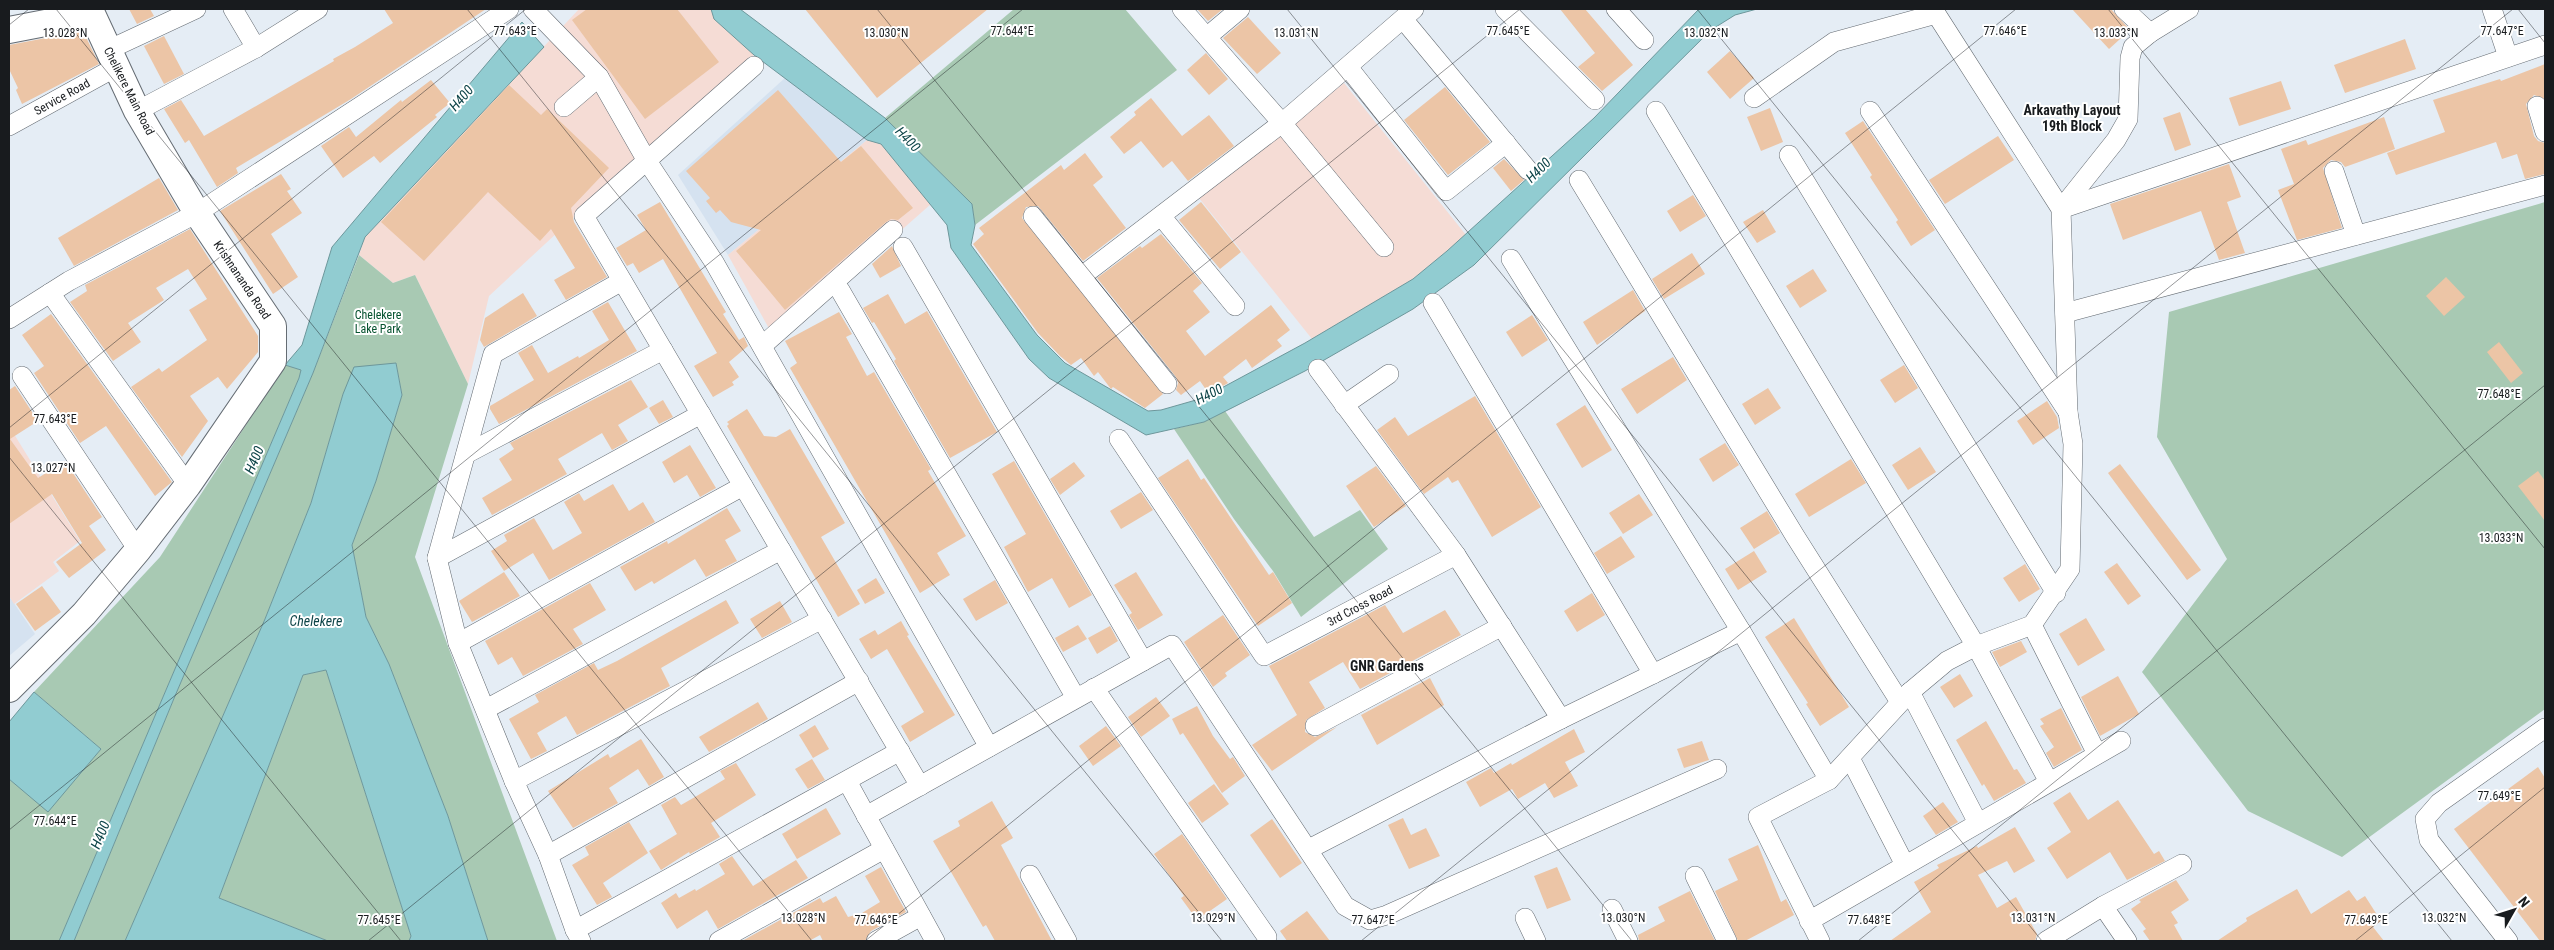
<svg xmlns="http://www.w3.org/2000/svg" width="2554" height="950" viewBox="0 0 2554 950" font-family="'Roboto Condensed',sans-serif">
<rect width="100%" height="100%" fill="#e5edf5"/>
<g fill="#d5e2f0">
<path d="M786,77L867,140L728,255L678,175Z"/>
<path d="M9,596L35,634L9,656Z"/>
</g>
<g fill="#f5dcd5">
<path d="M579,9H711L714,19L754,55L656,141L489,296L468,384L415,275L393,283L359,255L365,237Z"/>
<path d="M1344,83L1466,235L1413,279L1312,339L1199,198Z"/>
<path d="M867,140L881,144L931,204L776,341L728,255Z"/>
<path d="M9,426L80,541L53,562L59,571L14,604L9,596Z"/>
</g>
<g fill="#a8c9b3">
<path d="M1014,9H1125L1177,70L975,225L972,204L885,118Z"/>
<path d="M2545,202V709L2342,857L2248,811L2142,672L2227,559L2157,437L2169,312Z"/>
<path d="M359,255L393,283L415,275L468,384L415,557L557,941H488L448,816L389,664L366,617L352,545L376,481L402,395L396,363L343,394L311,503L265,619L125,941H74L175,696L313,373Z"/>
<path d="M285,365L301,370L299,378L59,941H9V779L48,811L101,749L34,692L160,557Z"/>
<path d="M1225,411L1314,537L1360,510L1388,549L1301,617L1273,571L1234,519L1174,429L1204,422Z"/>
<path d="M326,670L411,936L409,941H328L219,898L303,675Z"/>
</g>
<g fill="#91ccd1" stroke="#6d979b">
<path d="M711,9H740L885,118L972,204L975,225L971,245L1037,335L1065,363L1148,411L1161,410L1203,398L1305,343L1413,279L1447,251L1594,118L1699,9H1757L1735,15L1711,30L1474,265L1413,309L1305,371L1204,422L1146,435L1049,378L1029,359L951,248L947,225L881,144L867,140L754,55L714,19Z"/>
<path d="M522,22L544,47L365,237L313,373L175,696L74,941H59L299,378L301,370L285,365L302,345L332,247Z"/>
<path d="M396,363L402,395L376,481L352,545L366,617L389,664L448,816L488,941H409L411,936L326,670L303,675L219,898L328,941H125L265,619L311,503L343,394L354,367Z"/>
<path d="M34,692L101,749L48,812L9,779V722Z"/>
</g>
<g fill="#ecc5a6">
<path d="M129,9H150L154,16L137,24Z"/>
<path d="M384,9H486L351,99L236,168L238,173L217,187L189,140L185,143L164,109L181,100L204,136L334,61L333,59L355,47L393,23Z"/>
<path d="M587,9H677L719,62L645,119L572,20Z"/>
<path d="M805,9H988L877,98Z"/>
<path d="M1197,9H1223L1208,21Z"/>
<path d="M1560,9H1585L1633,65L1602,91L1578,67L1595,53Z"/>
<path d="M2072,9H2111L2130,30L2109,49Z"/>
<path d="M1248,17L1281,53L1257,74L1223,38Z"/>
<path d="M83,31L99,64L22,104L16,90L18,88L9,69V45Z"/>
<path d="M164,36L184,74L164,84L144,46Z"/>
<path d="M2405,39L2416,69L2345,93L2334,65Z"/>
<path d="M1730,51L1754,78L1730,99L1707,72Z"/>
<path d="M1206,53L1228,79L1209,95L1187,70Z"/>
<path d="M2545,64V99L2534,95L2526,104L2534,136L2538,141L2545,143V174L2525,179L2517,154L2502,159L2496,142L2396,175L2387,153L2445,132L2433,100L2500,79L2501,81Z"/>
<path d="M431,80L450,103L435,115L437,117L380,163L374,156L343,178L321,146L349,127L356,137L401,100L402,102Z"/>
<path d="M2281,81L2291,109L2239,126L2229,98Z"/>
<path d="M509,85L541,115L547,109L609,168L571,208L574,222L607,277L566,300L554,280L575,268L551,229L540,241L488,192L424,261L381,222Z"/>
<path d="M1445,87L1490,142L1448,175L1404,120Z"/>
<path d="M778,90L841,162L861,146L913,208L898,220L891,219L886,222L785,310L736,251L761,230L731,222L720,210L716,213L706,201L710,198L686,171Z"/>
<path d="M1151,98L1182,136L1209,115L1234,146L1188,181L1172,161L1163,168L1141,141L1124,154L1110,137L1136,115L1134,112Z"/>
<path d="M1770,108L1783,142L1761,151L1747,117Z"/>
<path d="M2180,112L2191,145L2175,151L2163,118Z"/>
<path d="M2384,117L2395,149L2345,167L2341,162L2331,160L2323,168L2342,228L2297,240L2278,190L2294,184L2281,149L2306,140L2308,145Z"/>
<path d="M1863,121L1935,230L1911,246L1896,222L1898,220L1870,177L1872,175L1845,133Z"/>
<path d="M1998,136L2014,160L1945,204L1929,180Z"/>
<path d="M1085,153L1103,177L1093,185L1126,228L1083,261L1038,206L1026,207L1022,218L1163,394L1145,408L1113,387L1111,389L1098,372L1094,376L1081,358L1071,365L1060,356L1038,333L973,244L984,234L979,228L1061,165L1064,170Z"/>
<path d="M1504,159L1524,180L1511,191L1493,168Z"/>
<path d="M2229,164L2241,197L2227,202L2245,253L2219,260L2201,211L2123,240L2110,204Z"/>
<path d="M281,174L291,189L287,191L302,213L271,234L298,277L273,294L220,211Z"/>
<path d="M159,178L178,210L74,266L58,238Z"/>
<path d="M1693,195L1706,216L1680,232L1667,211Z"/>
<path d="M660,202L726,312L723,314L739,340L744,337L748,346L729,362L739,377L732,382L734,385L713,397L694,366L717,353L663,259L639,273L633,263L627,266L616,248L646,230L637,215Z"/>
<path d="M1201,202L1241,252L1220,269L1179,220Z"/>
<path d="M1763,210L1776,232L1757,243L1743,222Z"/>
<path d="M190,229L258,336V352L227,389L218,377L190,396L208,421L182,457L131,387L159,368L162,372L207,340L189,310L207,299L188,269L156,288L164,300L128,323L141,342L113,361L70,302L87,291L85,285Z"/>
<path d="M1161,234L1202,283L1193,291L1210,312L1186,331L1205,356L1271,305L1290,330L1277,340L1282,346L1252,368L1246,359L1223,377L1228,383L1209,394L1200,381L1181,395L1176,390L1178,383L1176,377L1097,278L1140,246L1142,248Z"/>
<path d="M892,246L901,266L880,278L872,264Z"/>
<path d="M1692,253L1705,274L1664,299L1652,279Z"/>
<path d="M1813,269L1827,291L1800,308L1786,286Z"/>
<path d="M2446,277L2465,297L2444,316L2426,296Z"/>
<path d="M1633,290L1645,311L1597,345L1583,322Z"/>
<path d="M523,293L537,316L484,347L480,340L485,318Z"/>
<path d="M888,294L905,324L927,311L997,432L950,458L894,361L896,359L874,322L872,323L863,308Z"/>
<path d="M608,302L637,351L499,424L490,409V406L534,380L518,353L532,345L548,373L578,356L579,358L609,340L592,311Z"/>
<path d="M839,312L852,334L846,337L867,376L874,372L931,469L928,471L966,536L937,553L950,575L920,593L790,368L797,363L785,341Z"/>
<path d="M51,314L172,482L155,496L106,426L80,443L34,373L44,366L22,335Z"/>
<path d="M1532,315L1548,340L1522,357L1506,332Z"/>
<path d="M2499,342L2523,373L2511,383L2487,352Z"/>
<path d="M1673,357L1687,380L1637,414L1621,389Z"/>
<path d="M1904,365L1918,388L1895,403L1880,380Z"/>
<path d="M631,380L648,407L618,425L628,441L612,450L602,433L558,459L567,474L492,515L482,498L512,480L499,459L514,449L510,443Z"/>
<path d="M15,386L38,421L10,439L38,478L65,461L102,517L89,526L106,550L69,578L56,562L82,543L52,494L9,524V390Z"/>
<path d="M1768,388L1781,408L1755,425L1742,404Z"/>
<path d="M1475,396L1541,507L1492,537L1458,480L1452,483L1448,477L1424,494L1377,430L1395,417L1408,436Z"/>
<path d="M663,400L673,417L659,424L649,408Z"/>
<path d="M2047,401L2057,417L2059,428L2033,445L2017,421Z"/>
<path d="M1585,405L1612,450L1582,468L1556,424Z"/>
<path d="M747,409L764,436L776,437L790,429L845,523L821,537L860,604L838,617L727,426L729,424L727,422Z"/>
<path d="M1725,443L1739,465L1713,482L1699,459Z"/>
<path d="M690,445L716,488L700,497L687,475L674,483L662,462Z"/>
<path d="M1920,447L1936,472L1908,490L1892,465Z"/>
<path d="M1188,459L1201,480L1204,478L1269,575L1273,572L1292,603L1258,626L1158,478Z"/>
<path d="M1851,459L1866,483L1809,517L1795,494Z"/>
<path d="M1014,461L1092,595L1069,608L1052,578L1028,592L1004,547L1026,534L992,474Z"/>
<path d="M1074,462L1085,476L1060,495L1050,479Z"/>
<path d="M2120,464L2201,570L2187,580L2108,473Z"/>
<path d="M1376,466L1406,506L1374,527L1346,486Z"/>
<path d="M2538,471L2545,481V521L2518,486Z"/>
<path d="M613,484L629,511L643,502L655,522L549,580L533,553L504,571L491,551L507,541L504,535L534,518L553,550L582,533L564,502L579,493L584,501Z"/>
<path d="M1141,492L1153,510L1121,529L1110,511Z"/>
<path d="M1639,494L1653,515L1623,534L1609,513Z"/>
<path d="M727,508L741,531L725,540L737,561L706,577L695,559L654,584L652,581L635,591L620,567L667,541L668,544Z"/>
<path d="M1767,511L1780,533L1754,549L1740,528Z"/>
<path d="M1621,536L1635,557L1607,574L1594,553Z"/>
<path d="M1754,551L1767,572L1738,590L1725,569Z"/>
<path d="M2117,563L2141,596L2128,605L2104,572Z"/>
<path d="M2025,564L2040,589L2019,602L2003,578Z"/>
<path d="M504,572L520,596L472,622L459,601Z"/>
<path d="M1136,572L1163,615L1138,630L1129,615L1132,613L1114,585Z"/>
<path d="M876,578L885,593L865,604L857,590Z"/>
<path d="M995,580L1008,603L976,621L963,599Z"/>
<path d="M590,583L606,610L573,629L583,644L523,676L512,657L498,665L485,641Z"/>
<path d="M42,586L61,612L35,631L16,604Z"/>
<path d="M1592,593L1605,615L1577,632L1564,611Z"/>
<path d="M726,600L739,623L661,668L670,686L577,735L566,716L537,733L547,751L531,759L509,719L539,702L535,695L594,663L598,670L617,661Z"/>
<path d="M780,601L792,622L762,638L750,619Z"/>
<path d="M1385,605L1403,633L1445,610L1461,635L1360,689L1343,662L1309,682L1325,708L1306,720L1305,732L1315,737L1337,727L1272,771L1252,745L1297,715L1269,666Z"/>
<path d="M1223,615L1250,655L1225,673L1227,676L1213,687L1184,642Z"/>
<path d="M1794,618L1849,707L1820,726L1806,704L1808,703L1765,637Z"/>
<path d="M2086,618L2105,650L2078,666L2059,634Z"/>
<path d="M901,621L909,635L907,636L955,715L910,742L901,726L924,712L887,649L871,659L859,639L875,630L878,635Z"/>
<path d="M1078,625L1087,639L1063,652L1055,638Z"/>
<path d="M1110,626L1118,641L1097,654L1088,638Z"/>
<path d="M2021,641L2027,652L2000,667L1992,652Z"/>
<path d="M1960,674L1973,696L1954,708L1940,687Z"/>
<path d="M2118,676L2139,714L2100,736L2081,697Z"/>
<path d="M1430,678L1444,705L1377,745L1361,715Z"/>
<path d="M1156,697L1170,716L1141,737L1128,717Z"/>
<path d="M758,702L768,719L709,752L699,737Z"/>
<path d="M1197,706L1213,736L1230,759L1233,757L1245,776L1222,793L1183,733L1180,735L1172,719Z"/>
<path d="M2061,708L2082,750L2054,767L2046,753L2054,747L2040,726L2044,724L2040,719Z"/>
<path d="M1986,721L2014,770L2017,769L2026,783L1994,801L1984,784L1982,786L1956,740Z"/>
<path d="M815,725L829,749L813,758L799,735Z"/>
<path d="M1106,726L1121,746L1093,766L1079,746Z"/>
<path d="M1574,729L1585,752L1565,762L1578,786L1554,798L1545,783L1518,799L1512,789L1480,807L1466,782L1491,768L1494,773L1511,763L1512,765Z"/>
<path d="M641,739L664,777L649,786L638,769L609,788L618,803L573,828L548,791L608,754L610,758Z"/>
<path d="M1702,741L1709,760L1684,768L1677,749Z"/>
<path d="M812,759L825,780L808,789L795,769Z"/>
<path d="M736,763L756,795L711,823L720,837L690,854L689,852L661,870L649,851L677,834L661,805L675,797L681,805L695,797L725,779L720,771Z"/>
<path d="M2538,767L2545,778V941H2540L2454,829Z"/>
<path d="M1214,784L1229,804L1202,823L1188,803Z"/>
<path d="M2070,792L2088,820L2118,800L2154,854L2159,851L2165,861L2127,880L2110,852L2067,879L2047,848L2071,832L2053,803Z"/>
<path d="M992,801L1013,838L1001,845L1052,941H995L986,925L983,927L933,841L960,826L958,821Z"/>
<path d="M1943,802L1958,822L1936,835L1923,816Z"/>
<path d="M826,808L841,834L797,859L782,834Z"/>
<path d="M1403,818L1411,835L1426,828L1440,856L1409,869L1388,825Z"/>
<path d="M1272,819L1302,863L1280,878L1250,835Z"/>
<path d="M629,822L648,853L603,883L612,897L597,905L572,865L589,855L585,847Z"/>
<path d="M2015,827L2035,861L2014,873L2007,861L1978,875L1997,908L2016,897L2037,934L2035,941H1890L1931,912L1914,882L1939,868L1937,865L1977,846L1978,848Z"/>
<path d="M1182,834L1227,899L1197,920L1181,898L1184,896L1154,854Z"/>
<path d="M1758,845L1781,902L1786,899L1794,915L1745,941H1738L1715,891L1738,880L1728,859Z"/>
<path d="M732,856L753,886L796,860L808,878L718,929L707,910L677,929L661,903L676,893L679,898L695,889L696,891L725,874L719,864Z"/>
<path d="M881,867L906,912L871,931L865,941H823L820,935L809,941H742L820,898L823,903L836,896L848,917L862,913L880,902L865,876Z"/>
<path d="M1557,867L1571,900L1547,909L1534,876Z"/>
<path d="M2176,880L2189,900L2171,912L2178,923L2174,925L2183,941H2150L2143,931L2146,929L2131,909L2141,902L2139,900Z"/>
<path d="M2297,889L2311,914L2349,890L2357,901L2365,896L2381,921L2373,927L2384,941H2217L2247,921L2246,918Z"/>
<path d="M1690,891L1715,941H1639L1638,935L1665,921L1658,907Z"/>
<path d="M1307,911L1330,941H1287L1280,931Z"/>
</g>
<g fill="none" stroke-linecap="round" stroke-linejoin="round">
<defs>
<g id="street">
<path d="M233,9L256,48"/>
<path d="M533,9L599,77L647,161L714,262L989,747"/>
<path d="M1182,9L1282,123L1384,247"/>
<path d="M1505,9L1595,100"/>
<path d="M1616,9L1644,40"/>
<path d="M2124,9L2150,33"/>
<path d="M2492,9L2508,57"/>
<path d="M1403,19L1528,170"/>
<path d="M1208,36L1240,9"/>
<path d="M108,50L196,9"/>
<path d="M754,66L584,216L920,786"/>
<path d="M1348,67L1446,191L1506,143"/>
<path d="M1754,98L1834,42L1936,14"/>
<path d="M2537,106L2545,132"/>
<path d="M564,107L599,77"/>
<path d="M137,111L256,48L318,9"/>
<path d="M1656,111L1976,646L2049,782"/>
<path d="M1870,111L2068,412"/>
<path d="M9,126L116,67"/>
<path d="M1789,155L2056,593"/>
<path d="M2334,171L2356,235"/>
<path d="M1579,180L1795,536L1900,702"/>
<path d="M2061,209L2545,45"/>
<path d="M2061,209L2116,140L2128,119L2130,58L2133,47L2150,33L2189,9"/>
<path d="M1033,216L1167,384"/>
<path d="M1161,216L1235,306"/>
<path d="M903,247L1143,661"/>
<path d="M1511,259L1741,631L1829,780"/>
<path d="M1082,276L1282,123L1414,9"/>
<path d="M622,281L493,354L437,558L701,414"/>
<path d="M840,290L1076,698"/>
<path d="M50,293L188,485"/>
<path d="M1433,303L1653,674"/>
<path d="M2065,313L2545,185"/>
<path d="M9,319L69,281L197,213L509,9"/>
<path d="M762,346L893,230"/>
<path d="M1318,369L1456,555L1561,719"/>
<path d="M22,376L138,550"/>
<path d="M1344,405L1389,374"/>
<path d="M1119,439L1264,656L1456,555"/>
<path d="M466,454L663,350"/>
<path d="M437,558L458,643L514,781L548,855L575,930L581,941"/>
<path d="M2032,625L2097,754"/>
<path d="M458,643L743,486"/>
<path d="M1094,688L1267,937"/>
<path d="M1910,692L1978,823"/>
<path d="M486,709L781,550"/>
<path d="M1315,726L1502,626"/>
<path d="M1850,758L1905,865"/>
<path d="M514,781L822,619"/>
<path d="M847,781L935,941"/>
<path d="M866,816L1172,645L1345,906L1370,920L1387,915L1717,769"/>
<path d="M1309,849L1561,719L1741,631"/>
<path d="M548,855L859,681"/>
<path d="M1030,875L1067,941"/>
<path d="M1695,876L1727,941"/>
<path d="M2103,906L2127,941"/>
<path d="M1612,909L1628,941"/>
<path d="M1525,918L1536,941"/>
<path d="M1809,921L2121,741"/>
<path d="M575,930L900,751"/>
<path d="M719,941L884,849"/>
<path d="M876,941L921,916"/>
<path d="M1820,941L1758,817L1829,780L1910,692L1947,661L1976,646L2032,625L2070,569L2073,444L2068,412L2061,209L1933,9"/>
<path d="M2046,941L2103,906L2182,864"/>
<path d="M2508,941L2429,840L2425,819L2439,803L2545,728"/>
</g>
<path id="secondary" d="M9,30L92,14L137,111L197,213L273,326V361L188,485L138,550L84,614L9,689"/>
</defs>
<use href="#street" stroke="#656c73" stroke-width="20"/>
<use href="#secondary" stroke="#656c73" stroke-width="28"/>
<use href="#street" stroke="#fff" stroke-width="19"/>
<use href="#secondary" stroke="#fff" stroke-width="26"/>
</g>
<path fill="none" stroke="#181b1e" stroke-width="1" stroke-opacity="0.45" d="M56,9L812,941M467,9L1222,941M877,9L1632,941M1287,9L2042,941M1697,9L2452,941M2108,9L2545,549M2518,9L2545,43M9,25L29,9M9,428L526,9M9,457L401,941M9,830L1023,9M368,941L1520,9M865,941L2016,9M1361,941L2513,9M1858,941L2545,385M2355,941L2545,787"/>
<g text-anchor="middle" stroke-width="4" stroke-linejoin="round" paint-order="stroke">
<g font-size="12" fill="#181b1e" stroke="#fff">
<text transform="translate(129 91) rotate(63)" y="4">Chelikere Main Road</text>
<text transform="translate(62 97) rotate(-29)" y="4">Service Road</text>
<text transform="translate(242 280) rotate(56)" y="4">Krishnananda Road</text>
<text transform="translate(1360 606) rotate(-28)" y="4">3rd Cross Road</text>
</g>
<g font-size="12" fill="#075330" stroke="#fff">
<text x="378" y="319">Chelekere<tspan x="378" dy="14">Lake Park</tspan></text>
</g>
<g font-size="14" font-style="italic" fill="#0d4448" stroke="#fff">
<text transform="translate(461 98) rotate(-49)" y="5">H400</text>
<text transform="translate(908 139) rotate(46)" y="5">H400</text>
<text transform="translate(1538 170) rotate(-45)" y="5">H400</text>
<text transform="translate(1209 394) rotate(-27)" y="5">H400</text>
<text transform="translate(254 460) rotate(-67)" y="5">H400</text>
<text x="316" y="626">Chelekere</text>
<text transform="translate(100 835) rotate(-68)" y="5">H400</text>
</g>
<g font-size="14" font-weight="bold" fill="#181b1e" stroke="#fff">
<text x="2072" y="115">Arkavathy Layout<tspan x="2072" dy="16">19th Block</tspan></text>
<text x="1387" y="671">GNR Gardens</text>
</g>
</g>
<g font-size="12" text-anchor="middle" fill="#181b1e" stroke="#fff" stroke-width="4" stroke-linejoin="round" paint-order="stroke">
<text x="1508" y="35">77.645°E</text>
<text x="2005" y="35">77.646°E</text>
<text x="515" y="35">77.643°E</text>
<text x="1012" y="35">77.644°E</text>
<text x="2502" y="35">77.647°E</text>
<text x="65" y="37">13.028°N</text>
<text x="886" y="37">13.030°N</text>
<text x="1296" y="37">13.031°N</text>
<text x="1706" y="37">13.032°N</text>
<text x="2116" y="37">13.033°N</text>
<text x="2499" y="398">77.648°E</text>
<text x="55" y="423">77.643°E</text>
<text x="53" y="472">13.027°N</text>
<text x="2501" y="542">13.033°N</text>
<text x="2499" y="800">77.649°E</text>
<text x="55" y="825">77.644°E</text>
<text x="803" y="922">13.028°N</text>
<text x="1213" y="922">13.029°N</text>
<text x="1623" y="922">13.030°N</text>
<text x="2033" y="922">13.031°N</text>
<text x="2444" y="922">13.032°N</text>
<text x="379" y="924">77.645°E</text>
<text x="876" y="924">77.646°E</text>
<text x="1373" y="924">77.647°E</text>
<text x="1869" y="924">77.648°E</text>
<text x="2366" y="924">77.649°E</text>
</g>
<rect width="2554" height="950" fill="none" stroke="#181b1e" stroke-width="20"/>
<g transform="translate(2514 910) rotate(51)" stroke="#ffffff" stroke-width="4" paint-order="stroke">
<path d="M0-4L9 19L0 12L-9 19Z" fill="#181b1e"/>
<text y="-8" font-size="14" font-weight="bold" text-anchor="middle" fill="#181b1e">N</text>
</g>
</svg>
